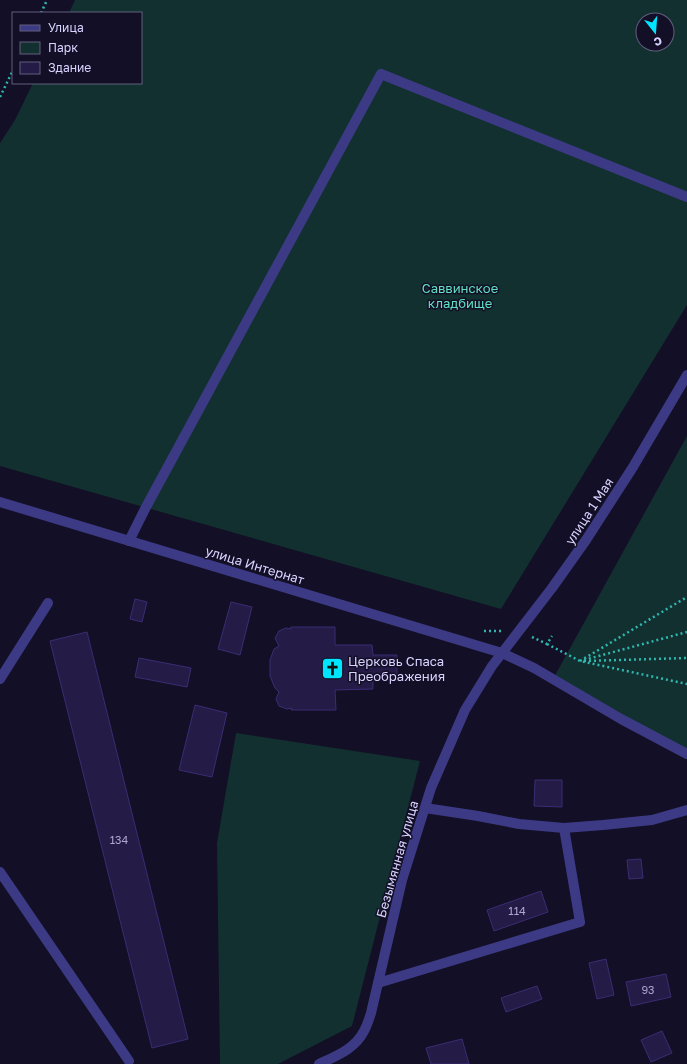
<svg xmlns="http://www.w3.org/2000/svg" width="687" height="1064" viewBox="0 0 687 1064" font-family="'Golos Text',sans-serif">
<rect width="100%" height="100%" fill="#130f26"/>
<g fill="#12302f" fill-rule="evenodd">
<path d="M75,0H687V305L501,609L0,466V143L15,120L33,83H141V13H69ZM643,20H667V44H643Z"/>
<path d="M687,436V754L553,679Z"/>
<path d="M236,733L420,761L352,1026L278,1064H220L217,843Z"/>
</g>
<g fill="#241b47" stroke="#3b2d73">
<path d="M135,599L147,602L142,622L130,619Z"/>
<path d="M231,602L252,607L240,655L218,649Z"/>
<path d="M291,627H335V645H372L373,655H397V680H373V689L335,690L336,710H291L292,708L287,709L279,706L276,699L279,692L275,688L270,676V660L274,649L279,646L275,638L279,631L286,628L291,629Z"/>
<path d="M87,632L188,1039L152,1048L50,641Z"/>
<path d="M139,658L191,668L187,687L135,677Z"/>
<path d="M195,705L227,713L212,777L179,770Z"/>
<path d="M535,780H562V807L534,806Z"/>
<path d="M641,859L643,878L629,879L627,860Z"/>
<path d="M541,891L548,912L494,931L487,910Z"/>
<path d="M606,959L614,995L597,999L589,963Z"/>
<path d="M666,974L671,997L631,1006L626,982Z"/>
<path d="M537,986L542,999L506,1012L501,998Z"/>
<path d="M662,1031L672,1053L651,1062L641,1040Z"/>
<path d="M462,1039L469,1064H431L426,1048Z"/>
</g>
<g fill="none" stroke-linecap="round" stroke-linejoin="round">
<g stroke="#2fb8b0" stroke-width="2.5" stroke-dasharray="2 3" stroke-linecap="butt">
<path d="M41,13L47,0"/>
<path d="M0,97L13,70"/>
<path d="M484,631H501"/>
<path d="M532,637L547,644L552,636"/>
<path d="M547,644L580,661L687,684"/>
<path d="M584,660L687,632"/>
<path d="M580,661L687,597"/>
<path d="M584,661L687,658"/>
</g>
<g stroke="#3d3a85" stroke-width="10">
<path d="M0,502L502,653L534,668L621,719L687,754"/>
<path d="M129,541L146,507L381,74L687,197"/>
<path d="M0,679L48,603"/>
<path d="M425,808L478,816L519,824L564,828L603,825L652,820L687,810"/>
<path d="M0,872L129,1061"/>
<path d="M378,983L580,922L564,828"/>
<path d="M319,1064C336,1056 355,1049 364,1031C367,1026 369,1019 371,1013L402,880L431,788L465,710L492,666L552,588L586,540L633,467L687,375"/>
</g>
</g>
<defs>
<symbol id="church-square" viewBox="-11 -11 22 22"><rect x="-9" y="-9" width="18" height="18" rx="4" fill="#00e5ff" stroke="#130f26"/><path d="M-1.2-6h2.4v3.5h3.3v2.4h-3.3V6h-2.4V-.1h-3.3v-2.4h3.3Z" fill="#111"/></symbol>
</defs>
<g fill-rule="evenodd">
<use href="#church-square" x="320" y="656" width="25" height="25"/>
</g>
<g text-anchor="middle" stroke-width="3" stroke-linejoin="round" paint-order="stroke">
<g font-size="11" fill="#aca6d1">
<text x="119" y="844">134</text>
<text x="517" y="915">114</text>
<text x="648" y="994">93</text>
</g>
<g font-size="13" fill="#5fe0c0" stroke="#130f26">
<text x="460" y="293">Саввинское<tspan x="460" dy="15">кладбище</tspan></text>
</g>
<g font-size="13" fill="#d9d4ff" stroke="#130f26">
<text transform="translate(589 511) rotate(-57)" y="5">улица 1 Мая</text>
<text transform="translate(255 565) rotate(17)" y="5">улица Интернат</text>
<text transform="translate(397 859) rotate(-74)" y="5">Безымянная улица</text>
</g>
<g font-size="13" fill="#d9d4ff" stroke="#130f26" text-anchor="start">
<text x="348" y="666">Церковь Спаса<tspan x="348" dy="15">Преображения</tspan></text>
</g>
</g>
<rect x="12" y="12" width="130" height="72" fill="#130f26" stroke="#625e7d"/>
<rect x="20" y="25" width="20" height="6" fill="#3d3a85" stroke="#625e7d"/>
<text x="48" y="32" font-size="12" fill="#d9d4ff">Улица</text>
<rect x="20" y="42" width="20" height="12" fill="#12302f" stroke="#625e7d"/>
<text x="48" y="52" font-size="12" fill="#d9d4ff">Парк</text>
<rect x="20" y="62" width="20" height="12" fill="#241b47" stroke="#625e7d"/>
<text x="48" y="72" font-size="12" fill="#d9d4ff">Здание</text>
<g transform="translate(655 32) rotate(163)"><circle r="19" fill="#130f26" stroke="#625e7d"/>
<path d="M0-3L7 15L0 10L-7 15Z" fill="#00e5ff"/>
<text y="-6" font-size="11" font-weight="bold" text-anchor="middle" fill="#d9d4ff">С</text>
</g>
</svg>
